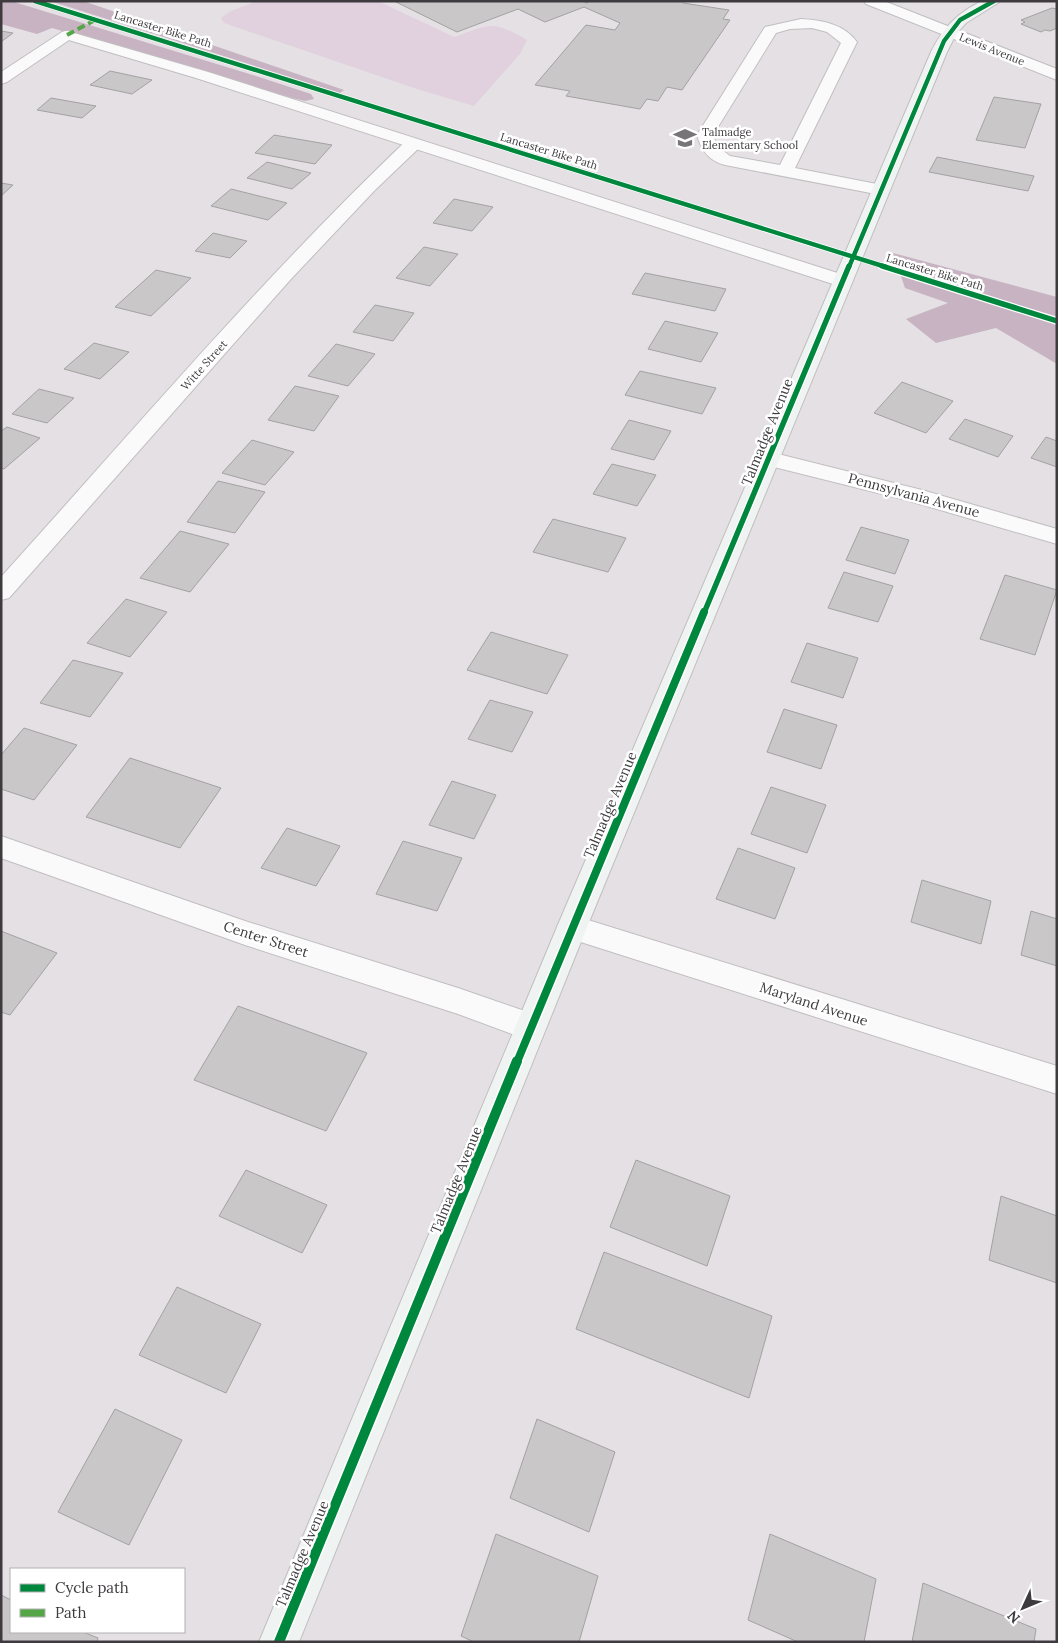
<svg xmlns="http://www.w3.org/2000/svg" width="1058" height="1643" viewBox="0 0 1058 1643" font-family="Lora,serif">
<rect width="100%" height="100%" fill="#e4e0e3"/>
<path fill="#e1d1de" d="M257,1H378L454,37C490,25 491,19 527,40L520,54L474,106L417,89L224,23L221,18L231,11Z"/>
<g fill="#c8b3c3">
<path d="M1,1H11L256,76L311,94L314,99L305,101L292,98L52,28L37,34L1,24Z"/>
<path d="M50,1H83L344,90L340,93Z"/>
<path d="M893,253L1057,297V364L996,328L936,343L906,319L948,303L905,288Z"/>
</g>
<g fill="#cac7c9" stroke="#a4a1a3">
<path d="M394,1H583L586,3L591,1H684L683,3L729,10L723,19L730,20L682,90L667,87L658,101L647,99L640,109L566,96L570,91L535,85L586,25L615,30L620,23L584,7L545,22L518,9L457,32Z"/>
<path d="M1052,8L1057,9V28L1050,31L1045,30L1041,32L1021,24L1025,22L1021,20Z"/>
<path d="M1,31L13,33L1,42Z"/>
<path d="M110,71L152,80L132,94L90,85Z"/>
<path d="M994,97L1041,104L1025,148L976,140Z"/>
<path d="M51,98L96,106L82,118L37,110Z"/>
<path d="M274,135L332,145L315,164L255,153Z"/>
<path d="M937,157L1034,176L1028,191L929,172Z"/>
<path d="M267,162L311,173L292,189L247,178Z"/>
<path d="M1,183L13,185L1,196Z"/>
<path d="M231,189L287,203L268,220L211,206Z"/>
<path d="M454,199L493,207L472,231L433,223Z"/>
<path d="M213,233L247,241L230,258L195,251Z"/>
<path d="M424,247L458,254L430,286L396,278Z"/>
<path d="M156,270L191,278L151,316L115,307Z"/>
<path d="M645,273L726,289L715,311L632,294Z"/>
<path d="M375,305L414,313L393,341L353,332Z"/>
<path d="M665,321L718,333L701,362L648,349Z"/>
<path d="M94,343L129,352L100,379L64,369Z"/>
<path d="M336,344L375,354L348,386L308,376Z"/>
<path d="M640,371L716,388L702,414L625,395Z"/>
<path d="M902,382L953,401L926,433L874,413Z"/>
<path d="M295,386L339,396L314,431L268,420Z"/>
<path d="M39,389L74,398L47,423L12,414Z"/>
<path d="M965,419L1013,436L998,457L949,439Z"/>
<path d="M629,420L671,431L654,460L611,449Z"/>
<path d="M7,427L40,438L4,469L1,468V431Z"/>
<path d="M1046,437L1057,441V467L1031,458Z"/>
<path d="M252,440L294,452L265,485L222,473Z"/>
<path d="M612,464L656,475L637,506L593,494Z"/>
<path d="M218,481L265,492L235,533L187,522Z"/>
<path d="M553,519L626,538L608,572L533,552Z"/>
<path d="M861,527L909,540L895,574L846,560Z"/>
<path d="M180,531L229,544L190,592L140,578Z"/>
<path d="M844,572L893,586L878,622L828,608Z"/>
<path d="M1005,575L1057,590L1035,655L980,639Z"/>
<path d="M126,599L167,612L130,657L87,643Z"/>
<path d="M491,632L568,655L547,694L467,670Z"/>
<path d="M807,643L858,658L843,698L791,682Z"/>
<path d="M73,660L123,673L90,717L40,703Z"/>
<path d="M490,700L533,712L512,752L468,739Z"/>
<path d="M784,709L837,725L821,769L767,752Z"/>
<path d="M24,728L77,745L34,800L1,789V755Z"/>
<path d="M130,758L221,788L180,848L86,817Z"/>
<path d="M452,781L496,795L474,839L429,825Z"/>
<path d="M771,787L826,805L807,853L751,834Z"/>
<path d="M287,828L340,846L316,886L261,868Z"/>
<path d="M403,841L462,858L437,911L376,894Z"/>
<path d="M738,848L795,868L775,919L716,899Z"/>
<path d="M922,880L991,901L981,944L911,922Z"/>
<path d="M1031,911L1057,919V966L1021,955Z"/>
<path d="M1,931L57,953L10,1015L1,1012Z"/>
<path d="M238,1006L367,1053L326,1131L194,1080Z"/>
<path d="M636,1160L730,1196L707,1266L610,1227Z"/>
<path d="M246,1170L327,1205L302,1253L219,1216Z"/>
<path d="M1001,1196L1057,1216V1283L989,1260Z"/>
<path d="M604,1252L772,1316L749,1398L576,1329Z"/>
<path d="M177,1287L261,1324L226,1393L139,1355Z"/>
<path d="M115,1409L182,1440L129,1545L58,1512Z"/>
<path d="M537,1419L615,1452L589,1532L510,1498Z"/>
<path d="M496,1534L598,1576L579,1642H474L461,1636Z"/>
<path d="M770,1534L876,1579L864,1642H798L748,1620Z"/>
<path d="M923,1583L1036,1629L1034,1642H912Z"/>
<path d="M1,1595L11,1600V1632H83L98,1638L97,1642H1Z"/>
</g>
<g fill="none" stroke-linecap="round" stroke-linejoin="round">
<defs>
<g id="lane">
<path d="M801,19C822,20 844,24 857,42L795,168L887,186L890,190L887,194L881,195L725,165C709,161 701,150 697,135L765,27ZM812,28L827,32L841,43L780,165L730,156L717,146L713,135L776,33L790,29Z"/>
<path d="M67,31L208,72L850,277L852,281L850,285L843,287L836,285L196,78L62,38L60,35L62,32Z"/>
</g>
<g id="street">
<path d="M864,1H884L1057,69V80L866,4Z"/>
<path d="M67,31L72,32L74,35L72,38L7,82L1,84V72L62,32Z"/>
<path d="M413,139L419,140L421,144L419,148L375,190L291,279L9,598L1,600V577C134,430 263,277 407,140Z"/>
<path d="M770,452L922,490L1057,529V544L906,500L762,464L759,459L762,454Z"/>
<path d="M1,836L245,921L458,988L542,1017L546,1027L542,1037L531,1041L458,1014L245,945L1,858Z"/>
<path d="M572,915L1057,1066V1094L562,936L557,927L562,918Z"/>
</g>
<path id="secondary" d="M982,1H1001L966,23L956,34L947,52L587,927L299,1642H259L557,927L931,52C943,28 957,13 982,1Z"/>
</defs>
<use href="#lane" stroke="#c1bec0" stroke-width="2"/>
<use href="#street" stroke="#c1bec0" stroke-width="2"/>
<use href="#secondary" stroke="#c1bec0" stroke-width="2"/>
<path stroke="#c3c1c3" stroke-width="2" stroke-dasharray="0.5 2.5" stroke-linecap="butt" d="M63,4L71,1"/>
<use href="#lane" fill="#fbfafb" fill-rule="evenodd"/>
<use href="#street" fill="#fbfafb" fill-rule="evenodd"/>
<use href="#secondary" fill="#eff3f2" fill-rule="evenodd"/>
<path stroke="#54a646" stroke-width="4" stroke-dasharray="8 4" stroke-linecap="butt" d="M67,35L95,20"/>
<defs>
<g id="cycleway-far3">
<path d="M35,1L886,267"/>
<path d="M849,267L944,41L960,20L994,1"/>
</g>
<g id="cycleway-far2">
<path d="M882,266L1057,321"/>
<path d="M704,613L849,266"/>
</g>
<path id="cycleway-far1" d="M517,1062L704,612"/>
<path id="cycleway" d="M279,1642L517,1061"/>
</defs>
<use href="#cycleway-far3" stroke="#fff" stroke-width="6"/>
<use href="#cycleway-far2" stroke="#fff" stroke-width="8"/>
<use href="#cycleway-far1" stroke="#fff" stroke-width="11"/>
<use href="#cycleway" stroke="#fff" stroke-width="13"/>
<use href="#cycleway-far3" stroke="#00873e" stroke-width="4.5"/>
<use href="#cycleway-far2" stroke="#00873e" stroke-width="5.5"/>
<use href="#cycleway-far1" stroke="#00873e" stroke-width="8"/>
<use href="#cycleway" stroke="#00873e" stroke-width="10"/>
</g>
<defs>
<symbol id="school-bare" viewBox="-9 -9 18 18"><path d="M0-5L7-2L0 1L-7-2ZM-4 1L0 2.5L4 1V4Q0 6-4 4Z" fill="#787578" stroke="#fff" stroke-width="2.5" paint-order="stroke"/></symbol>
</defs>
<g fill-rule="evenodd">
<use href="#school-bare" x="669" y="122" width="32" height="32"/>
</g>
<g text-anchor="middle" stroke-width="5" stroke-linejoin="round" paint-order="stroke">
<g font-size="11" fill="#3e3b3e" stroke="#fff">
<text transform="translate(163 29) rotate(17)" y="4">Lancaster Bike Path</text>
<text transform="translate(992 49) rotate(22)" y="4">Lewis Avenue</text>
<text transform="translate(549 151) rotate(17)" y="4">Lancaster Bike Path</text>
<text transform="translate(935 272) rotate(17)" y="4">Lancaster Bike Path</text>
<text transform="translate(204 365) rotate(-48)" y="4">Witte Street</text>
</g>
<g font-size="11" fill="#3e3b3e" stroke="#fff" text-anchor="start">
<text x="702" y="136">Talmadge<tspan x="702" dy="13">Elementary School</tspan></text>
</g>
<g font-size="14" fill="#3e3b3e" stroke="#fff">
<text transform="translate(767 432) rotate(-68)" y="5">Talmadge Avenue</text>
<text transform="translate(914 495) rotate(15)" y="5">Pennsylvania Avenue</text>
<text transform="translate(610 805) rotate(-67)" y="5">Talmadge Avenue</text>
<text transform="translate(266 939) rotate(18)" y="5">Center Street</text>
<text transform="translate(814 1004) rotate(18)" y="5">Maryland Avenue</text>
<text transform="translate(456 1180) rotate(-68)" y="5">Talmadge Avenue</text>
<text transform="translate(302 1554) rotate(-67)" y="5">Talmadge Avenue</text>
</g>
</g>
<rect width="1058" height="1643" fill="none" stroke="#3e3b3e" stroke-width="5"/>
<rect x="10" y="1568" width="175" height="65" fill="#ffffff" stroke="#b2b1b2"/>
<rect x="20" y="1584" width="25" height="8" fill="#00873e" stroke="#b2b1b2"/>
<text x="55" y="1593" font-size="15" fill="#3e3b3e">Cycle path</text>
<rect x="20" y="1609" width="25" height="8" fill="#54a646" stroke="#b2b1b2"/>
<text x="55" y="1618" font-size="15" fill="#3e3b3e">Path</text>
<g transform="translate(1023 1608) rotate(226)" stroke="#ffffff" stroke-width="4" paint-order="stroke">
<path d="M0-4L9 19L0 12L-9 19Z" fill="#3e3b3e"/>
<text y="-8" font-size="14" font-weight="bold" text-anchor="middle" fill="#3e3b3e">N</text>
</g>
</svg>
